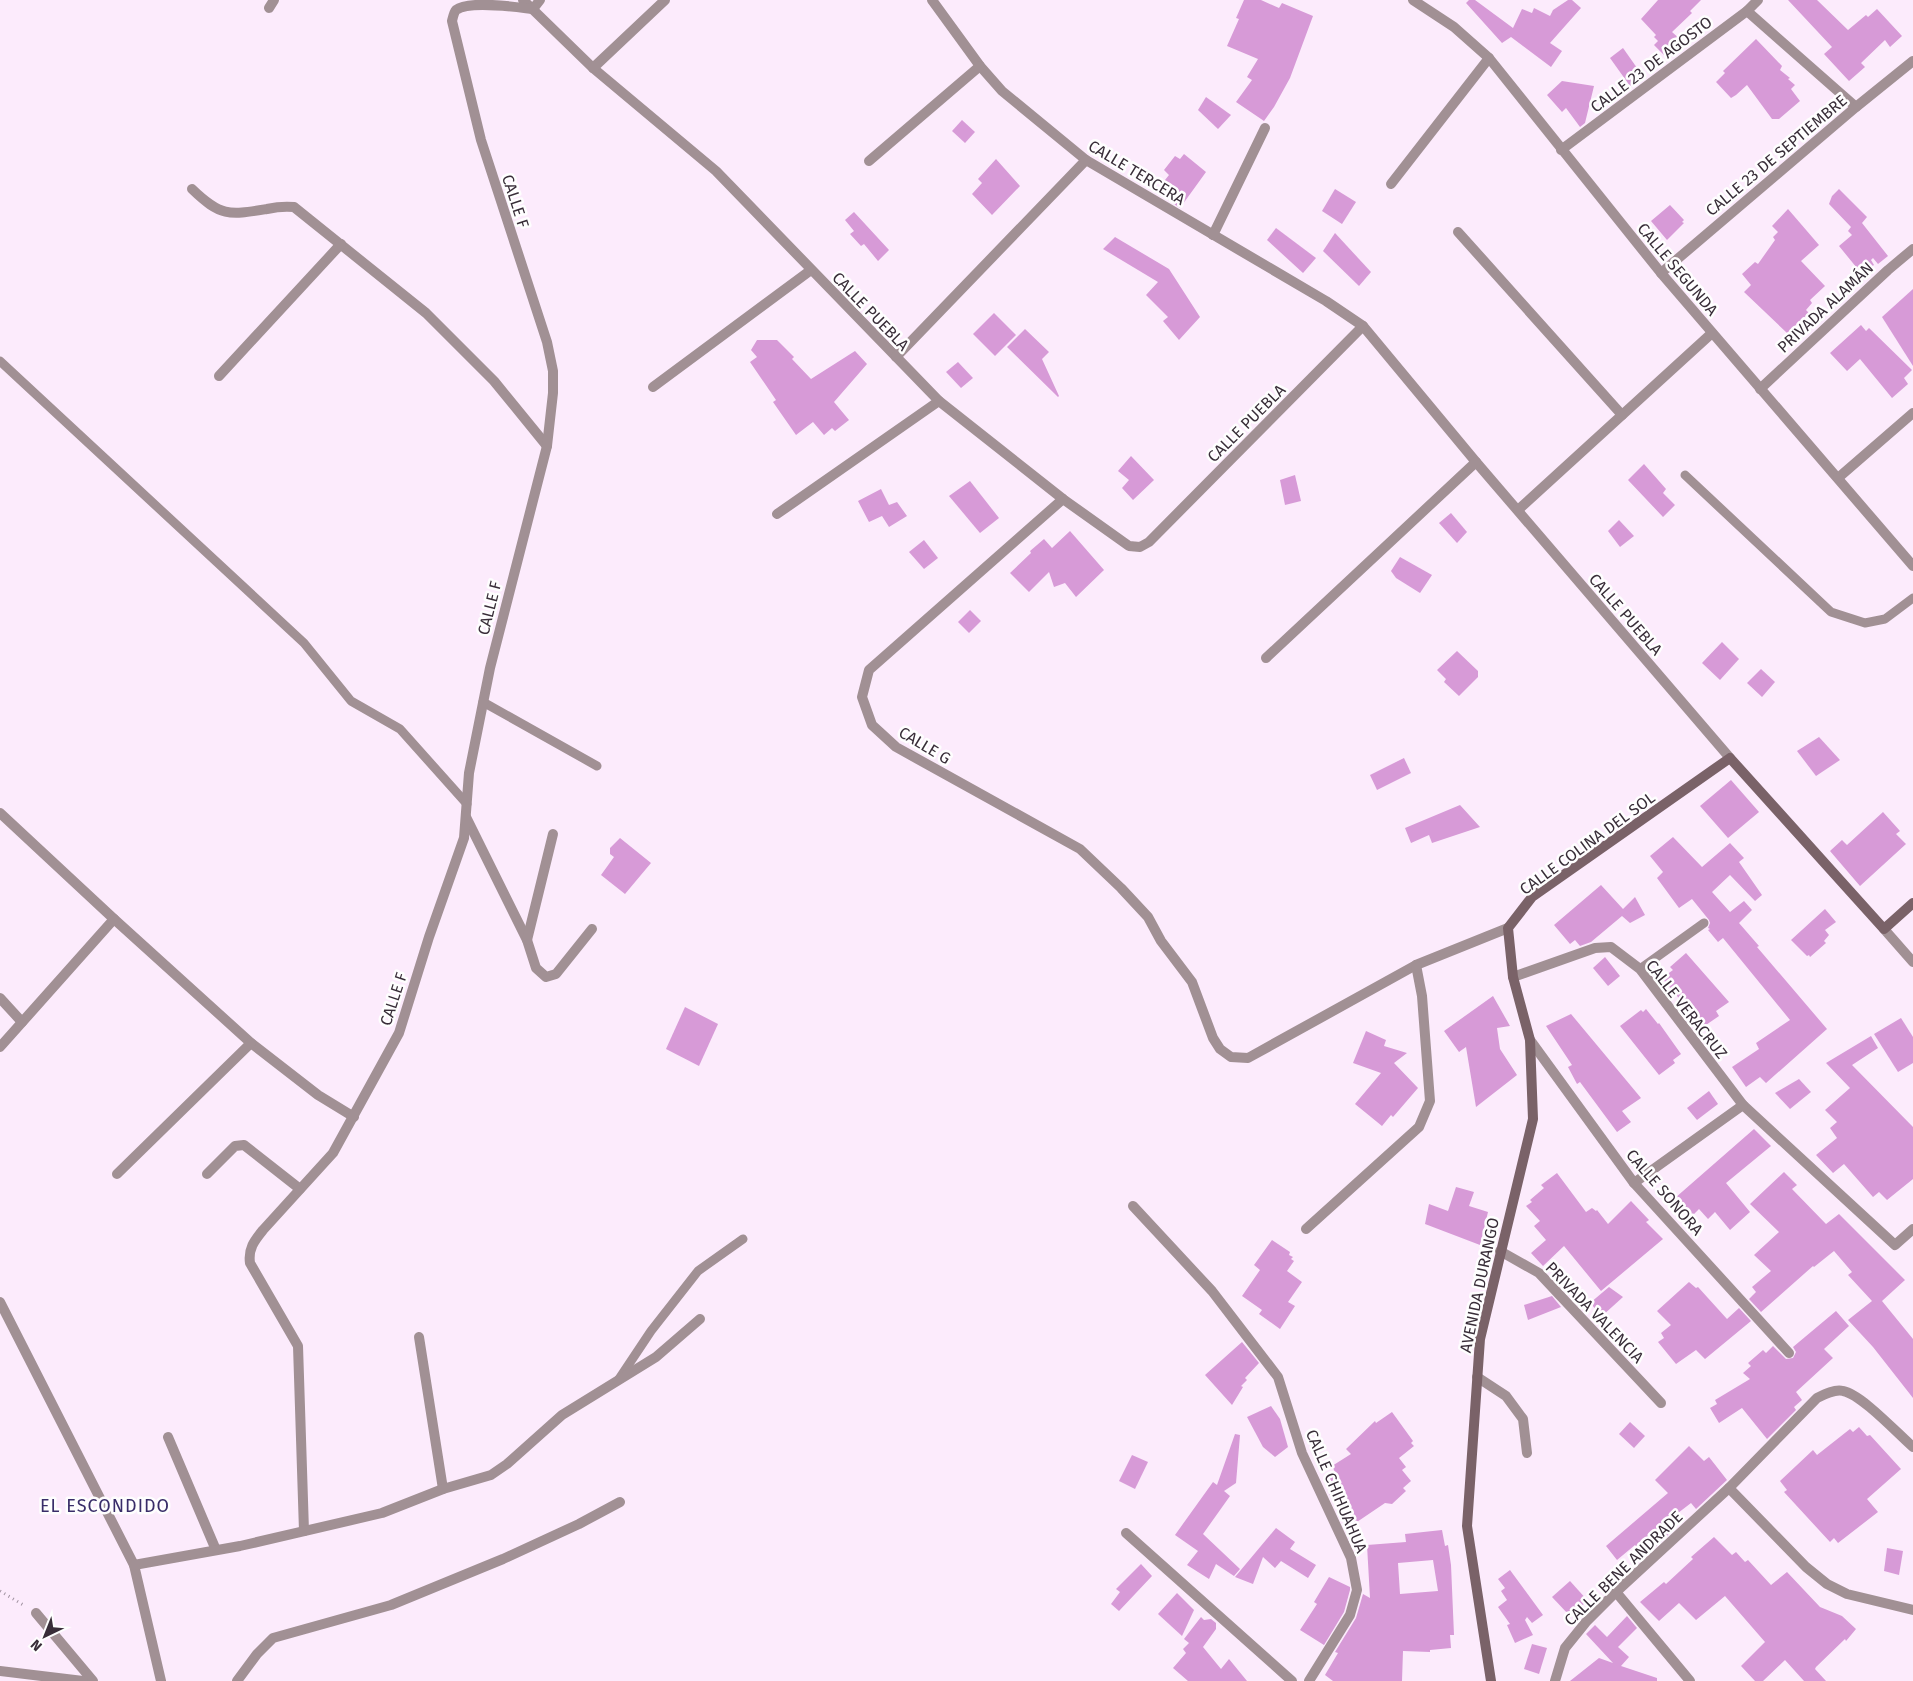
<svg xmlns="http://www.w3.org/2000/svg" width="1913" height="1681" viewBox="0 0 1913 1681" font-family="'Fira Sans',sans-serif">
<rect width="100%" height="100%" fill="#fcebfc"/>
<g fill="#d79ad7" fill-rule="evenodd">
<path d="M1244,0H1261L1279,8L1282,3L1313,16L1290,78L1274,107L1264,121L1236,102L1252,80L1247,77L1258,59L1227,46L1239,19L1236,18Z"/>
<path d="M1469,0H1475L1513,28L1522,9L1532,13L1534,8L1550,16L1553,10L1568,0H1572L1581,8L1550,43L1562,51L1551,67L1511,37L1502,43L1466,3Z"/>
<path d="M1658,0H1701L1690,11L1692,13L1672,32L1681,40L1667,58L1654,45L1658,41L1654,37L1656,35L1641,19Z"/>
<path d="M1788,0H1817L1848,30L1866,15L1868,17L1877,9L1902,36L1890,47L1885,40L1861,63L1865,67L1849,81L1824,54L1832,47Z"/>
<path d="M1756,39L1782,66L1780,70L1790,78L1788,79L1795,85L1791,89L1800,101L1779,119H1772L1747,85L1736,95L1731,98L1716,82L1725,73L1723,71Z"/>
<path d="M1623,48L1642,75L1630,86L1610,58Z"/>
<path d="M1562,81L1594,86L1585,123L1580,127L1566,108L1562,112L1547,95Z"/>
<path d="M1206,97L1231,115L1218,129L1198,110Z"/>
<path d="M962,120L975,132L965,143L952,131Z"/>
<path d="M1184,154L1206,172L1180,208L1170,201L1157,190L1169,175L1164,170L1175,156L1180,159Z"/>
<path d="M996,159L1020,186L992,215L972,194L982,183L978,179Z"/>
<path d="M1335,189L1356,202L1342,224L1322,211Z"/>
<path d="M1839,189L1867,217L1862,223L1888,256L1878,264L1873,258L1871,260L1874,265L1861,273L1839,246L1852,235L1848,231L1851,227L1829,204L1832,196Z"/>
<path d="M1670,205L1684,220L1682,222L1684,223L1667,240L1651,221Z"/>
<path d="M1788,209L1819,245L1801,261L1825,286L1810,300L1812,303L1806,310L1809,313L1787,333L1744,292L1751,285L1742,274L1755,262L1758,264L1775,240L1773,237L1778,232L1772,226Z"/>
<path d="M854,212L889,250L878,261L864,244L861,246L850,234L854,231L845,220Z"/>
<path d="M1276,228L1316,258L1303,273L1267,240Z"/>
<path d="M1335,233L1371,272L1359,286L1323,251Z"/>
<path d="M1115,237L1169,269L1200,317L1179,340L1163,321L1168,317L1146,295L1158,282L1103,249Z"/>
<path d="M1913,289V366L1882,317Z"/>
<path d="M994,313L1016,335L995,356L973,334Z"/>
<path d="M1861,325L1866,331L1869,328L1912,370L1904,378L1908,384L1892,398L1860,359L1847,371L1830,353Z"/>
<path d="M1025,329L1049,352L1042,359L1059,396L1058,397L1007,347Z"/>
<path d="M757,340H777L794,357L792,359L811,379L855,351L867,364L834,402L849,420L835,431L832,428L824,435L813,422L796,435L773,402L776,400L750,362L757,357L751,350Z"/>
<path d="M958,362L973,378L961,388L946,372Z"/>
<path d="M1131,456L1154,480L1133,500L1122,488L1129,480L1118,471Z"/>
<path d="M1644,464L1666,489L1663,493L1675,505L1663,517L1628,480Z"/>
<path d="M1295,475L1301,501L1285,505L1280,480Z"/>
<path d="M970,481L999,518L980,533L949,496Z"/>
<path d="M881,489L889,505L897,502L907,516L889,527L882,516L869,522L858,501Z"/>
<path d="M1451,513L1467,532L1457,543L1439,523Z"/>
<path d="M1619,520L1634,536L1620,547L1608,531Z"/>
<path d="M1070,531L1104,570L1076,597L1065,583L1054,587L1049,572L1029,592L1010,573L1031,553L1030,551L1044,539L1052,548Z"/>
<path d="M924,540L938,558L924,569L909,552Z"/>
<path d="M1400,557L1432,575L1420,593L1396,578L1391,571Z"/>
<path d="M970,610L981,621L969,633L958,622Z"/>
<path d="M1722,642L1739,659L1720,680L1702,663Z"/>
<path d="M1457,651L1478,671V677L1459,696L1444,682L1446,679L1437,670Z"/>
<path d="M1761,669L1775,682L1762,697L1747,683Z"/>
<path d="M1819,737L1840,760L1816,776L1797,751Z"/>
<path d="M1404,758L1411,773L1377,790L1370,775Z"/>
<path d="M1731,780L1759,812L1728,838L1700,806Z"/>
<path d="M1460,805L1480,827L1432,843L1429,835L1411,843L1405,828Z"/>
<path d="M1883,812L1900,831L1896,834L1906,844L1860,886L1830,851L1842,840L1847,845Z"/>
<path d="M1673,837L1702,867L1730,843L1744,858L1739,862L1762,895L1755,901L1730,875L1712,892L1730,912L1744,901L1752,910L1739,923L1759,946L1757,947L1827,1029L1766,1083L1760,1077L1746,1087L1732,1067L1759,1049L1756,1043L1790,1020L1723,938L1718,942L1708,930L1710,929L1708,928L1710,923L1709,920L1692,899L1679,908L1657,878L1663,872L1650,856Z"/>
<path d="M620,838L651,863L625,894L601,875L614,857L610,854V848Z"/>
<path d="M1601,885L1623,909L1635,897L1645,915L1630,923L1622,916L1591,942L1580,946L1575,940L1570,944L1554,925Z"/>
<path d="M1825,909L1836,922L1825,930L1829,935L1824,941L1826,943L1810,957L1809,955L1807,956L1791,940Z"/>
<path d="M1686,953L1729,1002L1716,1011L1719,1016L1703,1027L1662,978L1673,970L1670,967Z"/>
<path d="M1605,957L1620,976L1608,986L1593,968Z"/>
<path d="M1493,996L1510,1026L1497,1028L1500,1049L1517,1075L1476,1107L1466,1047L1459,1052L1444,1031Z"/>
<path d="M685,1007L718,1024L699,1066L666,1049Z"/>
<path d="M1646,1009L1658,1024L1659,1023L1681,1054L1673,1060L1675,1063L1659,1075L1620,1026L1641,1010L1643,1012Z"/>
<path d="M1571,1014L1641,1098L1622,1111L1631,1122L1617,1132L1580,1082L1577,1084L1568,1067L1572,1065L1546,1026Z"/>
<path d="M1901,1018L1913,1037V1063L1898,1072L1874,1034Z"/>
<path d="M1366,1031L1386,1040L1384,1046L1407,1053L1394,1063L1418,1088L1393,1117L1391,1115L1382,1126L1355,1104L1381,1073L1353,1063Z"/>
<path d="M1871,1036L1878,1048L1852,1065L1913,1127V1179L1887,1200L1879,1192L1873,1197L1844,1164L1833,1173L1816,1155L1837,1138L1830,1128L1837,1122L1825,1110L1850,1088L1826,1063Z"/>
<path d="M1799,1079L1811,1092L1790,1109L1775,1093Z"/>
<path d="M1709,1091L1718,1104L1697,1120L1687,1108Z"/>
<path d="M1754,1129L1771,1146L1726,1183L1750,1212L1730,1230L1715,1212L1708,1219L1699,1209L1693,1215L1675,1198Z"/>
<path d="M1784,1172L1797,1185L1792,1189L1826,1224L1839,1214L1905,1280L1882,1301L1913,1339V1398L1873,1347L1848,1320L1872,1301L1848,1275L1852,1272L1834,1251L1814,1267L1813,1266L1761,1312L1749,1299L1756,1292L1752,1287L1771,1271L1754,1255L1779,1232L1750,1204Z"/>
<path d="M1557,1173L1586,1212L1592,1208L1596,1211L1597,1210L1608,1224L1631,1201L1649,1220L1646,1222L1663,1239L1601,1291L1564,1246L1543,1266L1531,1253L1546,1240L1534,1226L1540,1221L1526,1206L1532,1202L1530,1200L1544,1188L1541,1185Z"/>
<path d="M1456,1187L1474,1192L1469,1206L1488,1212L1480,1245L1425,1224L1429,1204L1448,1211Z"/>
<path d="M1272,1240L1290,1252L1289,1255L1293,1257L1291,1259L1294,1261L1287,1271L1302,1282L1288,1302L1295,1306L1280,1329L1259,1314L1262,1310L1242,1296L1260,1270L1254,1265Z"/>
<path d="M1689,1282L1696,1288L1698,1287L1727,1319L1739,1308L1751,1321L1705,1359L1696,1350L1676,1364L1658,1342L1664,1338L1661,1333L1671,1325L1657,1311Z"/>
<path d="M1609,1287L1623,1297L1602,1316L1590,1303Z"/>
<path d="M1552,1296L1561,1307L1528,1320L1524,1305Z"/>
<path d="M1836,1311L1849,1326L1824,1349L1833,1358L1796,1392L1802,1400L1794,1407L1796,1410L1767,1439L1742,1408L1719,1423L1710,1408L1717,1404L1715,1400L1750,1379L1743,1373L1751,1366L1748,1363L1763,1350L1766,1353L1773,1346L1786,1359L1793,1358L1796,1352L1793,1347Z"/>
<path d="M1242,1342L1259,1363L1245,1378L1247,1380L1241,1386L1243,1387L1232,1405L1205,1375Z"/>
<path d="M1271,1406L1280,1419L1288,1447L1275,1457L1263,1447L1247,1417Z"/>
<path d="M1392,1412L1413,1441L1411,1443L1414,1446L1399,1458L1406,1467L1402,1470L1411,1481L1403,1488L1406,1491L1392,1504L1385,1503L1354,1524L1349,1514L1343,1516L1329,1494L1336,1492L1328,1474L1335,1472L1332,1466L1351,1454L1346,1449L1375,1421L1376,1423Z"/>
<path d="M1630,1422L1645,1436L1634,1448L1619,1434Z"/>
<path d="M1859,1427L1867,1436L1870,1435L1901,1469L1867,1499L1878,1512L1838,1543L1834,1538L1830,1542L1784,1492L1787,1490L1780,1481L1813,1450L1817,1455L1850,1429L1853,1432Z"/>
<path d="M1235,1434L1240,1435L1236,1483L1224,1491L1230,1496L1203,1534L1240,1569L1234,1576L1216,1564L1209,1579L1187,1565L1198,1551L1175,1535L1213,1482L1217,1485Z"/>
<path d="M1689,1446L1704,1461L1709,1457L1727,1480L1696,1509L1691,1503L1665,1523L1672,1531L1654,1548L1651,1544L1641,1552L1635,1545L1617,1560L1606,1546L1668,1493L1655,1480Z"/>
<path d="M1132,1455L1148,1462L1135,1489L1119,1481Z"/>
<path d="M1276,1528L1295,1542L1290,1549L1316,1565L1308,1578L1281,1561L1275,1568L1263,1557L1253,1584L1235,1577Z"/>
<path d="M1442,1530L1445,1546L1448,1545L1451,1565L1454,1635H1450L1451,1648L1430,1650V1652L1403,1651L1402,1681H1333L1325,1675L1338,1653L1335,1652L1356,1618L1363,1594L1370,1598L1367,1545L1406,1542L1405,1534ZM1433,1560L1438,1591L1400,1594L1398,1563Z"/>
<path d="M1714,1537L1732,1555L1736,1552L1745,1562L1748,1560L1771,1585L1787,1572L1820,1607L1842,1616L1856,1629L1846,1641L1845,1639L1816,1667L1815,1669L1826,1681H1804L1785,1660L1763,1681H1755L1741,1666L1765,1642L1725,1596L1696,1620L1679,1603L1659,1621L1640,1602L1664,1582L1666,1584L1693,1559L1691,1557Z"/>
<path d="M1887,1548L1903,1551L1899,1575L1884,1571Z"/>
<path d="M1141,1564L1152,1576L1119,1611L1111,1604L1120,1592L1116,1589Z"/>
<path d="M1510,1570L1543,1615L1532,1623L1527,1617L1525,1620L1533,1635L1515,1643L1507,1625L1510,1624L1498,1607L1507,1600L1501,1591L1505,1588L1498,1579Z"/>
<path d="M1329,1577L1350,1587V1590L1344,1612L1324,1645L1300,1630L1317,1604L1314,1602Z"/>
<path d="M1570,1581L1588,1601L1569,1615L1552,1597Z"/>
<path d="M1177,1593L1194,1610L1182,1636L1158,1614Z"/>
<path d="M1627,1616L1637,1628L1618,1647L1629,1657L1621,1666L1657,1678V1681H1570L1599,1658L1613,1663L1586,1634L1595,1625L1607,1637Z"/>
<path d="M1201,1617L1204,1620L1211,1619L1216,1623V1629L1203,1647L1221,1669L1229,1659L1247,1681H1188L1173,1668L1186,1653L1183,1649L1189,1643L1184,1639Z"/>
<path d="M1532,1644L1547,1648L1539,1674L1524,1669Z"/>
</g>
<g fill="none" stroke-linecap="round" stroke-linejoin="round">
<path stroke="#a092a0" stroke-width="3" stroke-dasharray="1 4" stroke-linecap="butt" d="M0,1591L25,1606"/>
<g stroke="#a19094" stroke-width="9">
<path d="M0,361L304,643L351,701L400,729L467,804"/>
<path d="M1685,475L1831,612L1865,623L1885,619L1913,598"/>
<path d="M483,702L597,766"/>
<path d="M1640,969L1704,923"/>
<path d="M619,1379L651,1331L698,1271L743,1239"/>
</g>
<g stroke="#a19094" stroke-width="10">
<path d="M523,0L593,68L716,171L939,401L1063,499L1129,546L1140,547L1149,542L1363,326"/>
<path d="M932,0L980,66L1002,91L1086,160L1326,301L1363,326L1476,462L1730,758"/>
<path d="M1413,0L1454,27L1489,58L1661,273L1913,566"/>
<path d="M269,8L274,0"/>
<path d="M1747,11L1856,107"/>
<path d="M593,68L665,0"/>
<path d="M1561,150L1747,11L1758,0"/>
<path d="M869,161L980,66"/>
<path d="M1391,184L1489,58"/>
<path d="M192,189C221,217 229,215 267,209C276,207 284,206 294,207L426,313L494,381L547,446"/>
<path d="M1458,232L1622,415"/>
<path d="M1213,235L1265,128"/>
<path d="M1661,273L1856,107L1913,61"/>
<path d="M896,357L1086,160"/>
<path d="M219,376L341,244"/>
<path d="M653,387L811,270"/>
<path d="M1760,389L1888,270L1913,249"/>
<path d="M1838,478L1913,413"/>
<path d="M1063,499L869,670L862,697L872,725L896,747L1080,849L1121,888L1148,917L1161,941L1192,982L1213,1038L1220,1049L1231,1057L1248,1058L1416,965L1508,928"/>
<path d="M1518,510L1712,333"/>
<path d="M777,514L939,401"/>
<path d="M1266,658L1476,462"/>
<path d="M0,813L114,919L251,1043L318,1095L354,1117"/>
<path d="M466,817L527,940L536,968L546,977L556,974L592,929"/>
<path d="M1884,929L1913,962"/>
<path d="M527,940L553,834"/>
<path d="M1513,977L1595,948L1611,947L1640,969L1743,1105L1895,1245L1913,1229"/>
<path d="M0,998L22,1022"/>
<path d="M1530,1040L1634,1183L1789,1353"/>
<path d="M0,1047L114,919"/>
<path d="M117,1174L251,1043"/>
<path d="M207,1174L235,1146L244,1145L300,1189"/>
<path d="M1634,1183L1743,1105"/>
<path d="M1133,1206L1212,1291L1278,1377L1302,1453L1351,1558L1357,1590L1350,1615L1309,1681"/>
<path d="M1306,1229L1419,1127L1430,1101L1422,996L1416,965"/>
<path d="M1500,1251L1539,1273L1661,1403"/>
<path d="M0,1302L134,1565L161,1681"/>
<path d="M419,1337L443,1489"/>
<path d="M1477,1377L1506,1396L1523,1419L1527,1453"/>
<path d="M168,1437L216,1550"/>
<path d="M1729,1488L1806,1567L1827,1584L1847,1594L1913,1610"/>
<path d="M304,1531L298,1346L250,1263C248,1249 254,1241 263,1230L333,1153L399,1033L429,937L464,838L469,773L490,668L547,446L553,393V371L547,342L481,140L452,21C453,17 454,12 456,10C469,0 515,7 533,9L540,0"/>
<path d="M1126,1533L1292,1681"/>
<path d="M134,1565L240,1546L382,1513L443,1489L491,1475L507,1464L562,1415L656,1357L700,1319"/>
<path d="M1616,1592L1690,1681"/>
<path d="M36,1613L93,1681"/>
<path d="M0,1671L83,1681"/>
<path d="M237,1681L257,1654L273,1638L391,1605L503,1559L579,1524L620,1502"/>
<path d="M1555,1681L1565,1648L1586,1622L1616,1592L1729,1488L1817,1398C1825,1394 1835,1389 1843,1391C1861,1394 1898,1434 1913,1447"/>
</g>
<path stroke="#7a6268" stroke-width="10" d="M1491,1681L1467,1526L1480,1339L1533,1119L1530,1040L1513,977L1508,928L1532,897L1730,758L1884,929L1913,903"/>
</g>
<g text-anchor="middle" stroke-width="5" stroke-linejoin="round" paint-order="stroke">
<g font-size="16" fill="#382d38" stroke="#fefefe">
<text transform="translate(1651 64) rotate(-37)" y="6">CALLE 23 DE AGOSTO</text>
<text transform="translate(1776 155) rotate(-40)" y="6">CALLE 23 DE SEPTIEMBRE</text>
<text transform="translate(1137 172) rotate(31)" y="6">CALLE TERCERA</text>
<text transform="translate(516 201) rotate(72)" y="6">CALLE F</text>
<text transform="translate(1678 269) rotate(50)" y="6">CALLE SEGUNDA</text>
<text transform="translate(1825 307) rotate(-43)" y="6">PRIVADA ALAMÁN</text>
<text transform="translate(871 311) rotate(46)" y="6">CALLE PUEBLA</text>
<text transform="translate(1246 423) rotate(-45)" y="6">CALLE PUEBLA</text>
<text transform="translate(489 608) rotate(-76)" y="6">CALLE F</text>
<text transform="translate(1626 614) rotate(49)" y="6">CALLE PUEBLA</text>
<text transform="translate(925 745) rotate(31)" y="6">CALLE G</text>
<text transform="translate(1587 843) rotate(-36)" y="6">CALLE COLINA DEL SOL</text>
<text transform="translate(393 999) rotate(-72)" y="6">CALLE F</text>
<text transform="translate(1687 1009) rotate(52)" y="6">CALLE VERACRUZ</text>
<text transform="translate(1665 1192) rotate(49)" y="6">CALLE SONORA</text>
<text transform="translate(1479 1285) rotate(-78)" y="6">AVENIDA DURANGO</text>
<text transform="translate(1595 1312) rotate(46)" y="6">PRIVADA VALENCIA</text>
<text transform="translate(1337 1491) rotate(67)" y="6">CALLE CHIHUAHUA</text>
<text transform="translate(1623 1568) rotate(-44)" y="6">CALLE BENE ANDRADE</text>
</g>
<g font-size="18" letter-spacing="1" fill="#392d69" stroke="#fefefe">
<text x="105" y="1512">EL ESCONDIDO</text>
</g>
</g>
<g transform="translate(45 1636) rotate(223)" stroke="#fefefe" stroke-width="4" paint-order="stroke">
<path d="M0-4L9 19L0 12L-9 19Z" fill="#382d38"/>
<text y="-8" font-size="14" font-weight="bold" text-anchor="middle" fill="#382d38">N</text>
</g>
</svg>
